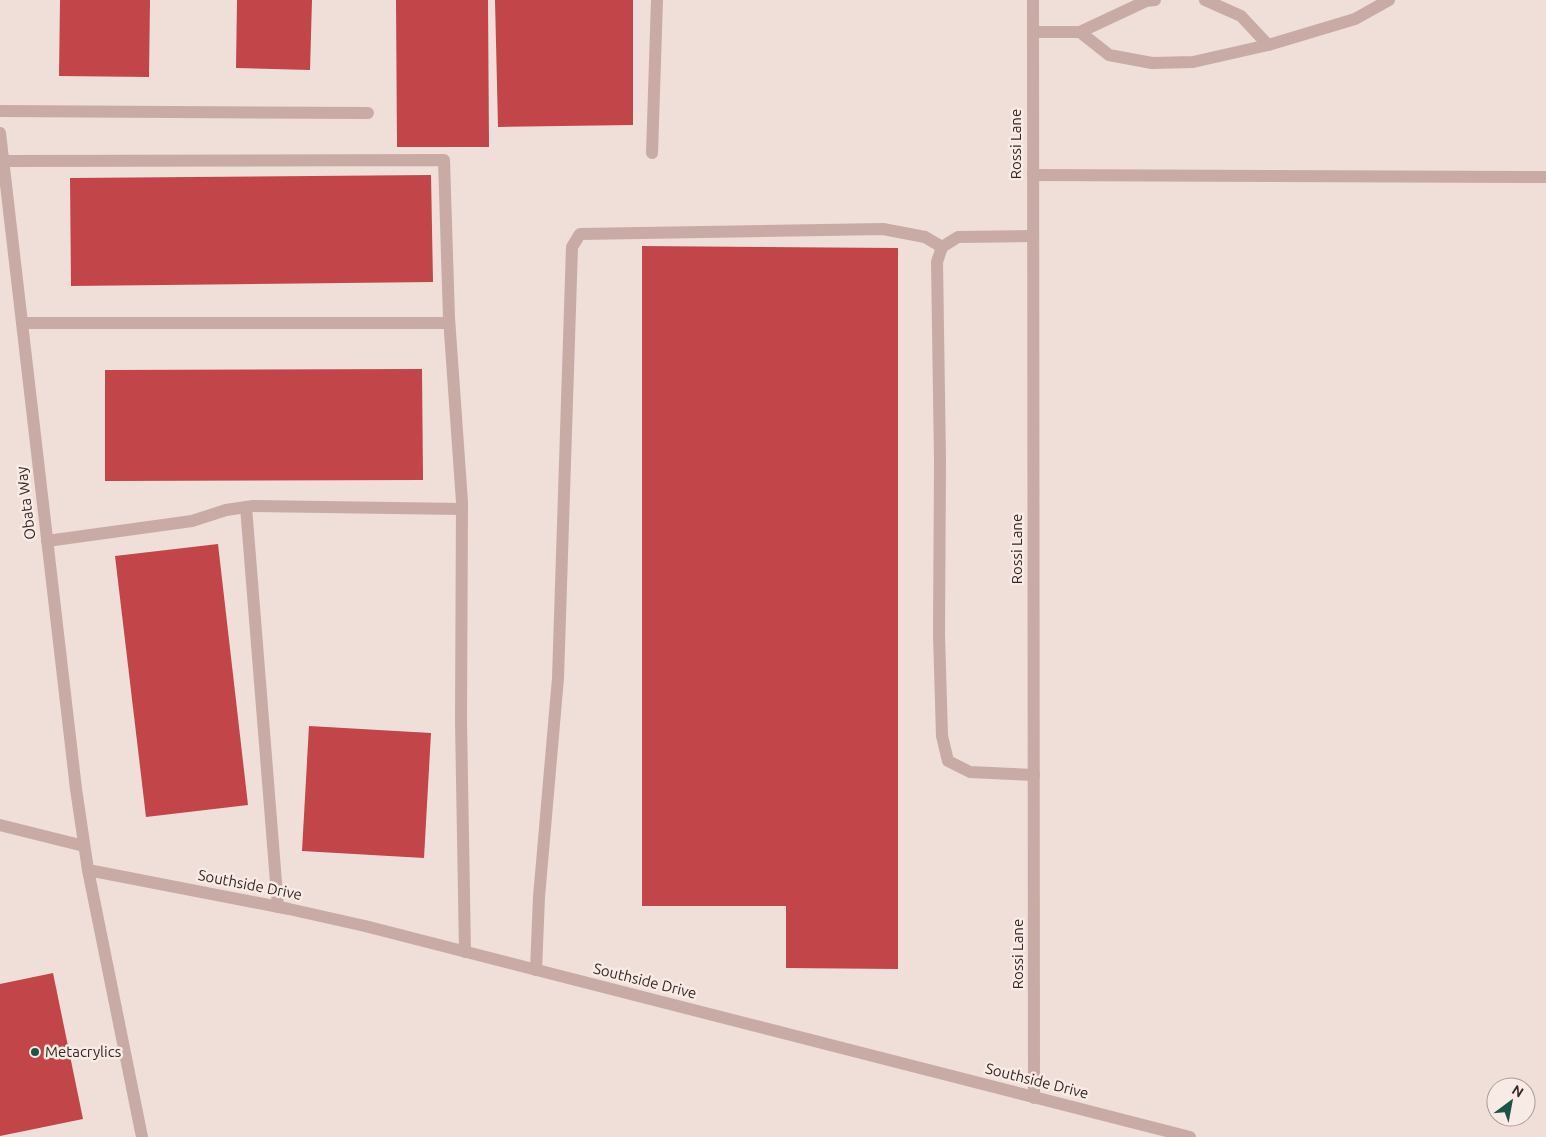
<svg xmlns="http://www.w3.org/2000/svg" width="1546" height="1137" viewBox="0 0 1546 1137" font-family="Ubuntu,sans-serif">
<rect width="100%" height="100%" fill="#f0ded9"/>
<g fill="#c2454a">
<path d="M60,0H150L149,77L59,76Z"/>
<path d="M237,0H312L310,70L236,68Z"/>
<path d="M396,0H488L489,147H397Z"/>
<path d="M495,0H633V125L498,127Z"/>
<path d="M431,175L433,282L71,286L70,178Z"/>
<path d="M642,246L898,248V969L786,968V906H642Z"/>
<path d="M422,369L423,480L105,481V370Z"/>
<path d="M218,544L248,805L146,817L115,556Z"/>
<path d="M309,726L431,733L424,858L302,851Z"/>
<path d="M53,973L83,1119L0,1136V984Z"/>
</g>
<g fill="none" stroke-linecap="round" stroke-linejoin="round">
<g stroke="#c8aba5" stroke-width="12">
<path d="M1033,0L1034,1098"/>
<path d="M1205,0L1241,16L1268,45"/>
<path d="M1033,32H1080L1109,55L1152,63L1193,62L1268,45L1355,19L1389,0"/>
<path d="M1080,32L1146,1L1155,0"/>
<path d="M0,111L368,113"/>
<path d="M0,133L76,789L88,870L142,1137"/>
<path d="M652,153L657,0"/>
<path d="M3,161L444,160L449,318L462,502L461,721L465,952"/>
<path d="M1033,175L1546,177"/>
<path d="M1033,236L958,237L942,247L937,262L940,461L939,635L942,736L948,761L970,772L1034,775"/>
<path d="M22,323H449"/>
<path d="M246,507L278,907"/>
<path d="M47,541L192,521L226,510L253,506L462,509"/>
<path d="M0,825L84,846"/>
<path d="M88,870L289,909L365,926L1190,1137"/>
<path d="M536,970L539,897L558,678L572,247L580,234L883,229L925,237L942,247"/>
</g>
</g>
<circle fill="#1d5448" stroke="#f8eae5" stroke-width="2" cx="35" cy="1052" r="5"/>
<g text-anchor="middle" stroke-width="5" stroke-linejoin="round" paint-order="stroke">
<g font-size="15" fill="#342726" stroke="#f8eae5">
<text transform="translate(1016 144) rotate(-90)" y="5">Rossi Lane</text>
<text transform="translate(26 503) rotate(-97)" y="5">Obata Way</text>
<text transform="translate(1017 549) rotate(-90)" y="5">Rossi Lane</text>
<text transform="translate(250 885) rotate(11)" y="5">Southside Drive</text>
<text transform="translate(1018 954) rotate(-90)" y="5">Rossi Lane</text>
<text transform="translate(645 981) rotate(14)" y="5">Southside Drive</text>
<text transform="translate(1037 1081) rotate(14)" y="5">Southside Drive</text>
</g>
<g font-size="15" fill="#342726" stroke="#f8eae5" text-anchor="start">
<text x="45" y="1057">Metacrylics</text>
</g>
</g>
<g transform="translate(1511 1102) rotate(32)"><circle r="24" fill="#f8eae5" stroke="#aa9c99"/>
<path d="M0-4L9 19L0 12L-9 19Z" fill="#1d5448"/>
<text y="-8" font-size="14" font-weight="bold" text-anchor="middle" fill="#342726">N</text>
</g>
</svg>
